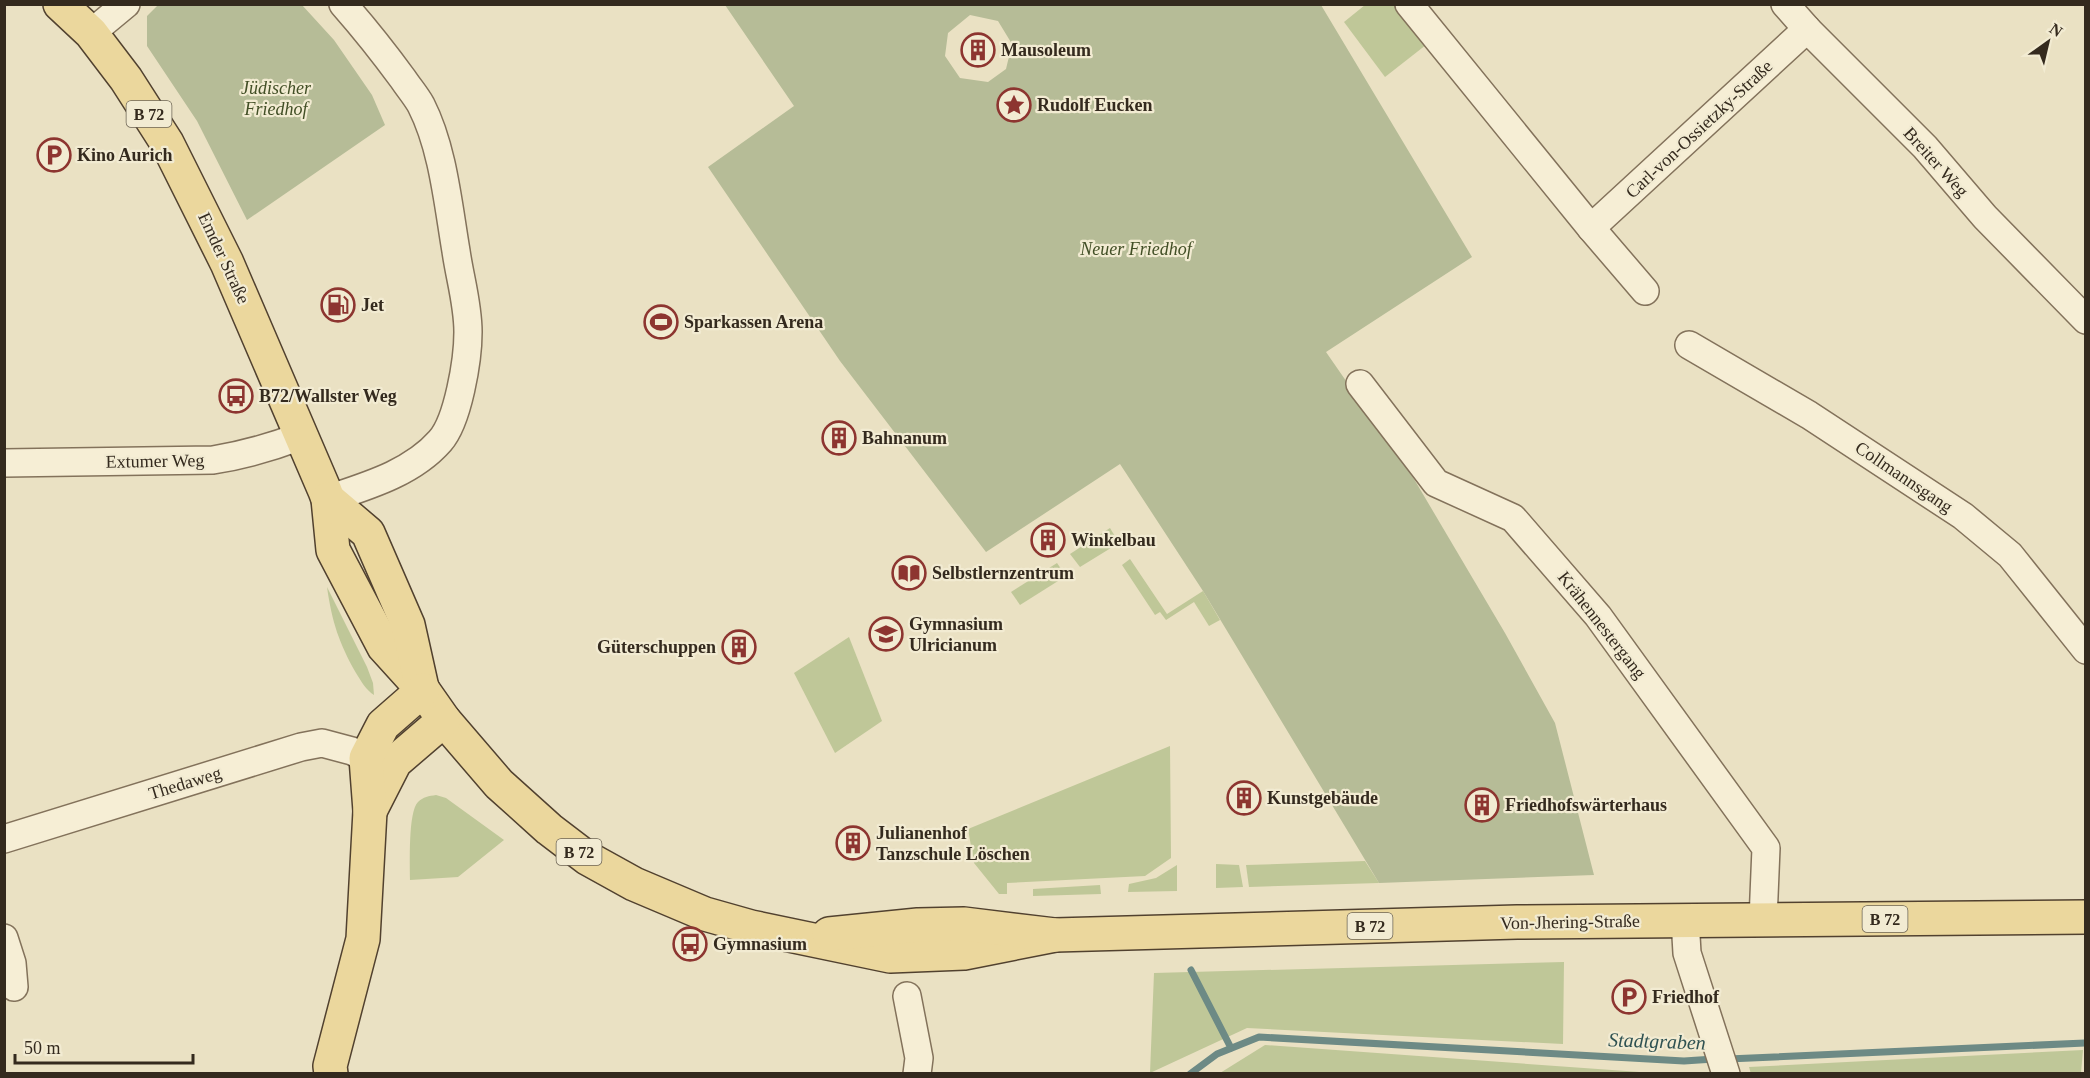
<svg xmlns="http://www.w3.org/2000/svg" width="2090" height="1078" viewBox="0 0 2090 1078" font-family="Georgia,serif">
<rect width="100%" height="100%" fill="#eae1c3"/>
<g fill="#bfc798">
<path d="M1365,5H1402L1431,41L1385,77L1344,22Z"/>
<path d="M1110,528L1119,543L1080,567L1070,554Z"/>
<path d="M1130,559L1167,614L1203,591L1220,620L1209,626L1194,602L1166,620L1160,612L1155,615L1122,565Z"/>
<path d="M1057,563L1066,576L1020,605L1011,592Z"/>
<path d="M327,587L367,667L373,683L374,695C366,690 361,681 356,673C339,643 332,622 327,587Z"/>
<path d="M849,637L882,721L835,753L794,673Z"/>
<path d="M1170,746L1171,858L1145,876L1007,883V894H999L974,863L968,829Z"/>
<path d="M436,795L446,798L504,840L458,877L410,880C410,864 408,812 418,802C423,797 429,796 436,795Z"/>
<path d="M1365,861L1379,883L1249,887L1246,865Z"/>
<path d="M1216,864L1239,865L1243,887L1216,888Z"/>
<path d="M1177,865V891L1128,892L1129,884L1156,878Z"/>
<path d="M1100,885L1101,894L1033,896V889Z"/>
<path d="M1564,962L1563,1044L1247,1028L1150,1073L1154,973Z"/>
<path d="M1265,1045L1654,1073H1220Z"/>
<path d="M2083,1050L2081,1073L1751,1074L1749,1067Z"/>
</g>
<g fill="#b6bc97" fill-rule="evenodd">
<path d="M159,4L302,5L334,40L372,95L385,125L247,220L197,121L147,46V16Z"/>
<path d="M725,5H1321L1472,257L1326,352L1414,479L1505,633L1555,723L1594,875L1379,883L1203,591L1120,464L986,552L840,361L708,167L794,106ZM970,15L998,21L1012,44L1006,69L988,82L960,78L945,56L948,33Z"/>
</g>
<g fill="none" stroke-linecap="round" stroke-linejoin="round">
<g stroke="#6d8a85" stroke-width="7">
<path d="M1191,970L1231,1048"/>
<path d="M1728,1059L2085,1043"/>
<path d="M1190,1074L1217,1054L1259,1037L1684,1061L1714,1059"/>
</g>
<defs>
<g id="minor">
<path d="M1409,4L1591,228L1645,291"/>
<path d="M1785,4L1807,29L1925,147L1985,217L2086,320"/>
<path d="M91,33L126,4"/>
<path d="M1591,228L1807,29"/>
<path d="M1689,345L1809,415L1963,516L2010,555L2086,650"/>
<path d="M1360,384L1436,483L1513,518L1598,616L1766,848L1763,920"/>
<path d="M4,463L213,460C244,455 272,447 301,436"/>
<path d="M328,499C367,486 412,473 440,441C458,421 468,360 468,332C468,304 460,279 456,251C448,204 443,148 421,105C416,96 409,88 403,79C384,53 365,29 343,4"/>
<path d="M4,839L301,747L322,743L352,751L366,758"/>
<path d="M1685,919L1687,953L1726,1074"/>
<path d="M4,938L12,963L14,987"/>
<path d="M907,996L919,1058L917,1074"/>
</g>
<g id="major">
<path d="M60,4L91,33L126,79L167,143L227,263L325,491L328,499L333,550L384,647L423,690L444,720L499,784L549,829L587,858L634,884L705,914L751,927L890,956L964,953L1055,935"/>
<path d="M328,499L368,533L408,625L422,688"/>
<path d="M370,811L395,762L444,720"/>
<path d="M829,934L918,925L964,924L1055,935L1517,922L2086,917"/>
<path d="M331,1074L330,1066L363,939L370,811L366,758L383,725L423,690"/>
</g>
</defs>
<use href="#minor" stroke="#83725b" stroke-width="30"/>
<use href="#major" stroke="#51412f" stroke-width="36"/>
<use href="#minor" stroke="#f6eed5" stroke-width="27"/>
<use href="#major" stroke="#ebd79d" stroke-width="33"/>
</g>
<defs>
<symbol id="building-ring" viewBox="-11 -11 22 22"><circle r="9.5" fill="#f2ebd2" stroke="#8d3530" stroke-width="1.5"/><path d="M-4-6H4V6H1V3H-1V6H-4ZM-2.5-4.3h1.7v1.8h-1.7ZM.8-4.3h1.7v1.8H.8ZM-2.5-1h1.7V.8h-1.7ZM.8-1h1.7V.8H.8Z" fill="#8d3530"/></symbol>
<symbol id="sight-ring" viewBox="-11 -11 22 22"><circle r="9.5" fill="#f2ebd2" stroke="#8d3530" stroke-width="1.5"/><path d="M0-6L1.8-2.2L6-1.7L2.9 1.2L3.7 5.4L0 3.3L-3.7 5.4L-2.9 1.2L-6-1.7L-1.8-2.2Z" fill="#8d3530"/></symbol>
<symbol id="parking-ring" viewBox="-11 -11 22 22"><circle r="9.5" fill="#f2ebd2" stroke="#8d3530" stroke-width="1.5"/><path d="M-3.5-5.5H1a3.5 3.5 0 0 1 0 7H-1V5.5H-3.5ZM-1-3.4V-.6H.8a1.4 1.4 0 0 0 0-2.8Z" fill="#8d3530"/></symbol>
<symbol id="fuel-ring" viewBox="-11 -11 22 22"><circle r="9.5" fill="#f2ebd2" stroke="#8d3530" stroke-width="1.5"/><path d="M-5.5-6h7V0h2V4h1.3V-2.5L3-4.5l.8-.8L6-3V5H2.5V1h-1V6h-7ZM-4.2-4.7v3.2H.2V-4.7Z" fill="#8d3530"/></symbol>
<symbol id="stadium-ring" viewBox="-11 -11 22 22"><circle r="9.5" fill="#f2ebd2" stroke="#8d3530" stroke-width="1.5"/><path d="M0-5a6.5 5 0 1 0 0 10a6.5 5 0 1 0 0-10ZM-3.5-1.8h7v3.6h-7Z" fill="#8d3530"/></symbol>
<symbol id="bus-ring" viewBox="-11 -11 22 22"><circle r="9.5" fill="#f2ebd2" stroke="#8d3530" stroke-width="1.5"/><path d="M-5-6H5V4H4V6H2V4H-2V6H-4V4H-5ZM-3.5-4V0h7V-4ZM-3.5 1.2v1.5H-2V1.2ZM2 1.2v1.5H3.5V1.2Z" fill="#8d3530"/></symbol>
<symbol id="library-ring" viewBox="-11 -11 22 22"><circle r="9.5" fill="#f2ebd2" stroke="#8d3530" stroke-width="1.5"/><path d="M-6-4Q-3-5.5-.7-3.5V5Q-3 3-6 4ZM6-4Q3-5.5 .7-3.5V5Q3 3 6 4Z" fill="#8d3530"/></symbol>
<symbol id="school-ring" viewBox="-11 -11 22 22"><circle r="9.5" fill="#f2ebd2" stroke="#8d3530" stroke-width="1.5"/><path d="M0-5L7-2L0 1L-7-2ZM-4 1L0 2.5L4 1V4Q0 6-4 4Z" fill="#8d3530"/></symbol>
</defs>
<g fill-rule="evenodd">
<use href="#building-ring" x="959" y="31" width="38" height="38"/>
<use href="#sight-ring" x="995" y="86" width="38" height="38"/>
<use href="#parking-ring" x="35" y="136" width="38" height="38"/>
<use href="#fuel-ring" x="319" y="286" width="38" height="38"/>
<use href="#stadium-ring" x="642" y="303" width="38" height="38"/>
<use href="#bus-ring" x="217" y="377" width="38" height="38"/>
<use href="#building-ring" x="820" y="419" width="38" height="38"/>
<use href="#building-ring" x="1029" y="521" width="38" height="38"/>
<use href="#library-ring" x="890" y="554" width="38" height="38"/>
<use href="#school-ring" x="867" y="615" width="38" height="38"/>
<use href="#building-ring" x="720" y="628" width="38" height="38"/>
<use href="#building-ring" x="1225" y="779" width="38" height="38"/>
<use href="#building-ring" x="1463" y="786" width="38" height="38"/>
<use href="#building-ring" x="834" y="824" width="38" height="38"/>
<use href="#bus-ring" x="671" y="925" width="38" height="38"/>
<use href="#parking-ring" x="1610" y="978" width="38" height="38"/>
</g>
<g text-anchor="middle" stroke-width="4.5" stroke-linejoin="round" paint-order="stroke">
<g fill="#f2ebd2" stroke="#6d6454" stroke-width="1.5">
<rect x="126.5" y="101" width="45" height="26" rx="4.5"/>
<rect x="556.5" y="839" width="45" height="26" rx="4.5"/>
<rect x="1862.5" y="906" width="45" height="26" rx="4.5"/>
<rect x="1347.5" y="913" width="45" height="26" rx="4.5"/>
</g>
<g font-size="16" font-weight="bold" fill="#342a1e">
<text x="149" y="120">B 72</text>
<text x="579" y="858">B 72</text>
<text x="1885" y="925">B 72</text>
<text x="1370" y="932">B 72</text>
</g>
<g font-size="18" font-weight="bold" fill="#342a1e" stroke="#f2ebd2" text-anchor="start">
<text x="1001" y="56">Mausoleum</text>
<text x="1037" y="111">Rudolf Eucken</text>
<text x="77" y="161">Kino Aurich</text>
<text x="361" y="311">Jet</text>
<text x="684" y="328">Sparkassen Arena</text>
<text x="259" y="402">B72/Wallster Weg</text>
<text x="862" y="444">Bahnanum</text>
<text x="1071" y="546">Winkelbau</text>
<text x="932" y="579">Selbstlernzentrum</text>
<text x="909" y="630">Gymnasium<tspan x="909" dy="21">Ulricianum</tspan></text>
<text x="716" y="653" text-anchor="end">Güterschuppen</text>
<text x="1267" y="804">Kunstgebäude</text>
<text x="1505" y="811">Friedhofswärterhaus</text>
<text x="876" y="839">Julianenhof<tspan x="876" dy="21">Tanzschule Löschen</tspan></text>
<text x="713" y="950">Gymnasium</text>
<text x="1652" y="1003">Friedhof</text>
</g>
<g font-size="18" font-style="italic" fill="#424f26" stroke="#f2ebd2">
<text x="276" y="94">Jüdischer<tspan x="276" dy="21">Friedhof</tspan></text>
<text x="1136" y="255">Neuer Friedhof</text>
</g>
<g font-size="18" fill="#342a1e" stroke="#f2ebd2">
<text transform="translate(1699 129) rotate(-43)" y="6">Carl-von-Ossietzky-Straße</text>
<text transform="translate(1936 162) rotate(48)" y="6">Breiter Weg</text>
<text transform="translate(224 258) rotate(65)" y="6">Emder Straße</text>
<text transform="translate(155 461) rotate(-1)" y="6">Extumer Weg</text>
<text transform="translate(1904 477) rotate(34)" y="6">Collmannsgang</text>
<text transform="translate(1602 625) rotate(52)" y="6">Krähennestergang</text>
<text transform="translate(185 783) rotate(-17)" y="6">Thedaweg</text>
<text transform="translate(1570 922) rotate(-1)" y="6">Von-Jhering-Straße</text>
</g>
<g font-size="20" font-style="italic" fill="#2f5252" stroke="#f2ebd2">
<text transform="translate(1657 1041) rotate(2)" y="7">Stadtgraben</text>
</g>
</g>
<rect width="2090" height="1078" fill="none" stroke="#342a1e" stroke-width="12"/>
<g transform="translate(2048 42) rotate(34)" stroke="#f2ebd2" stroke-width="4.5" paint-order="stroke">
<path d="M0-4.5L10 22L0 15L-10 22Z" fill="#342a1e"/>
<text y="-9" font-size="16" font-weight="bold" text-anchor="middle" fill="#342a1e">N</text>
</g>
<path d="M15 1054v9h178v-9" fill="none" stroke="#342a1e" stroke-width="3"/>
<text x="24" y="1054" font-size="18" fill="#342a1e" stroke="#f2ebd2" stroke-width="4.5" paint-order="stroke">50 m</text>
</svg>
